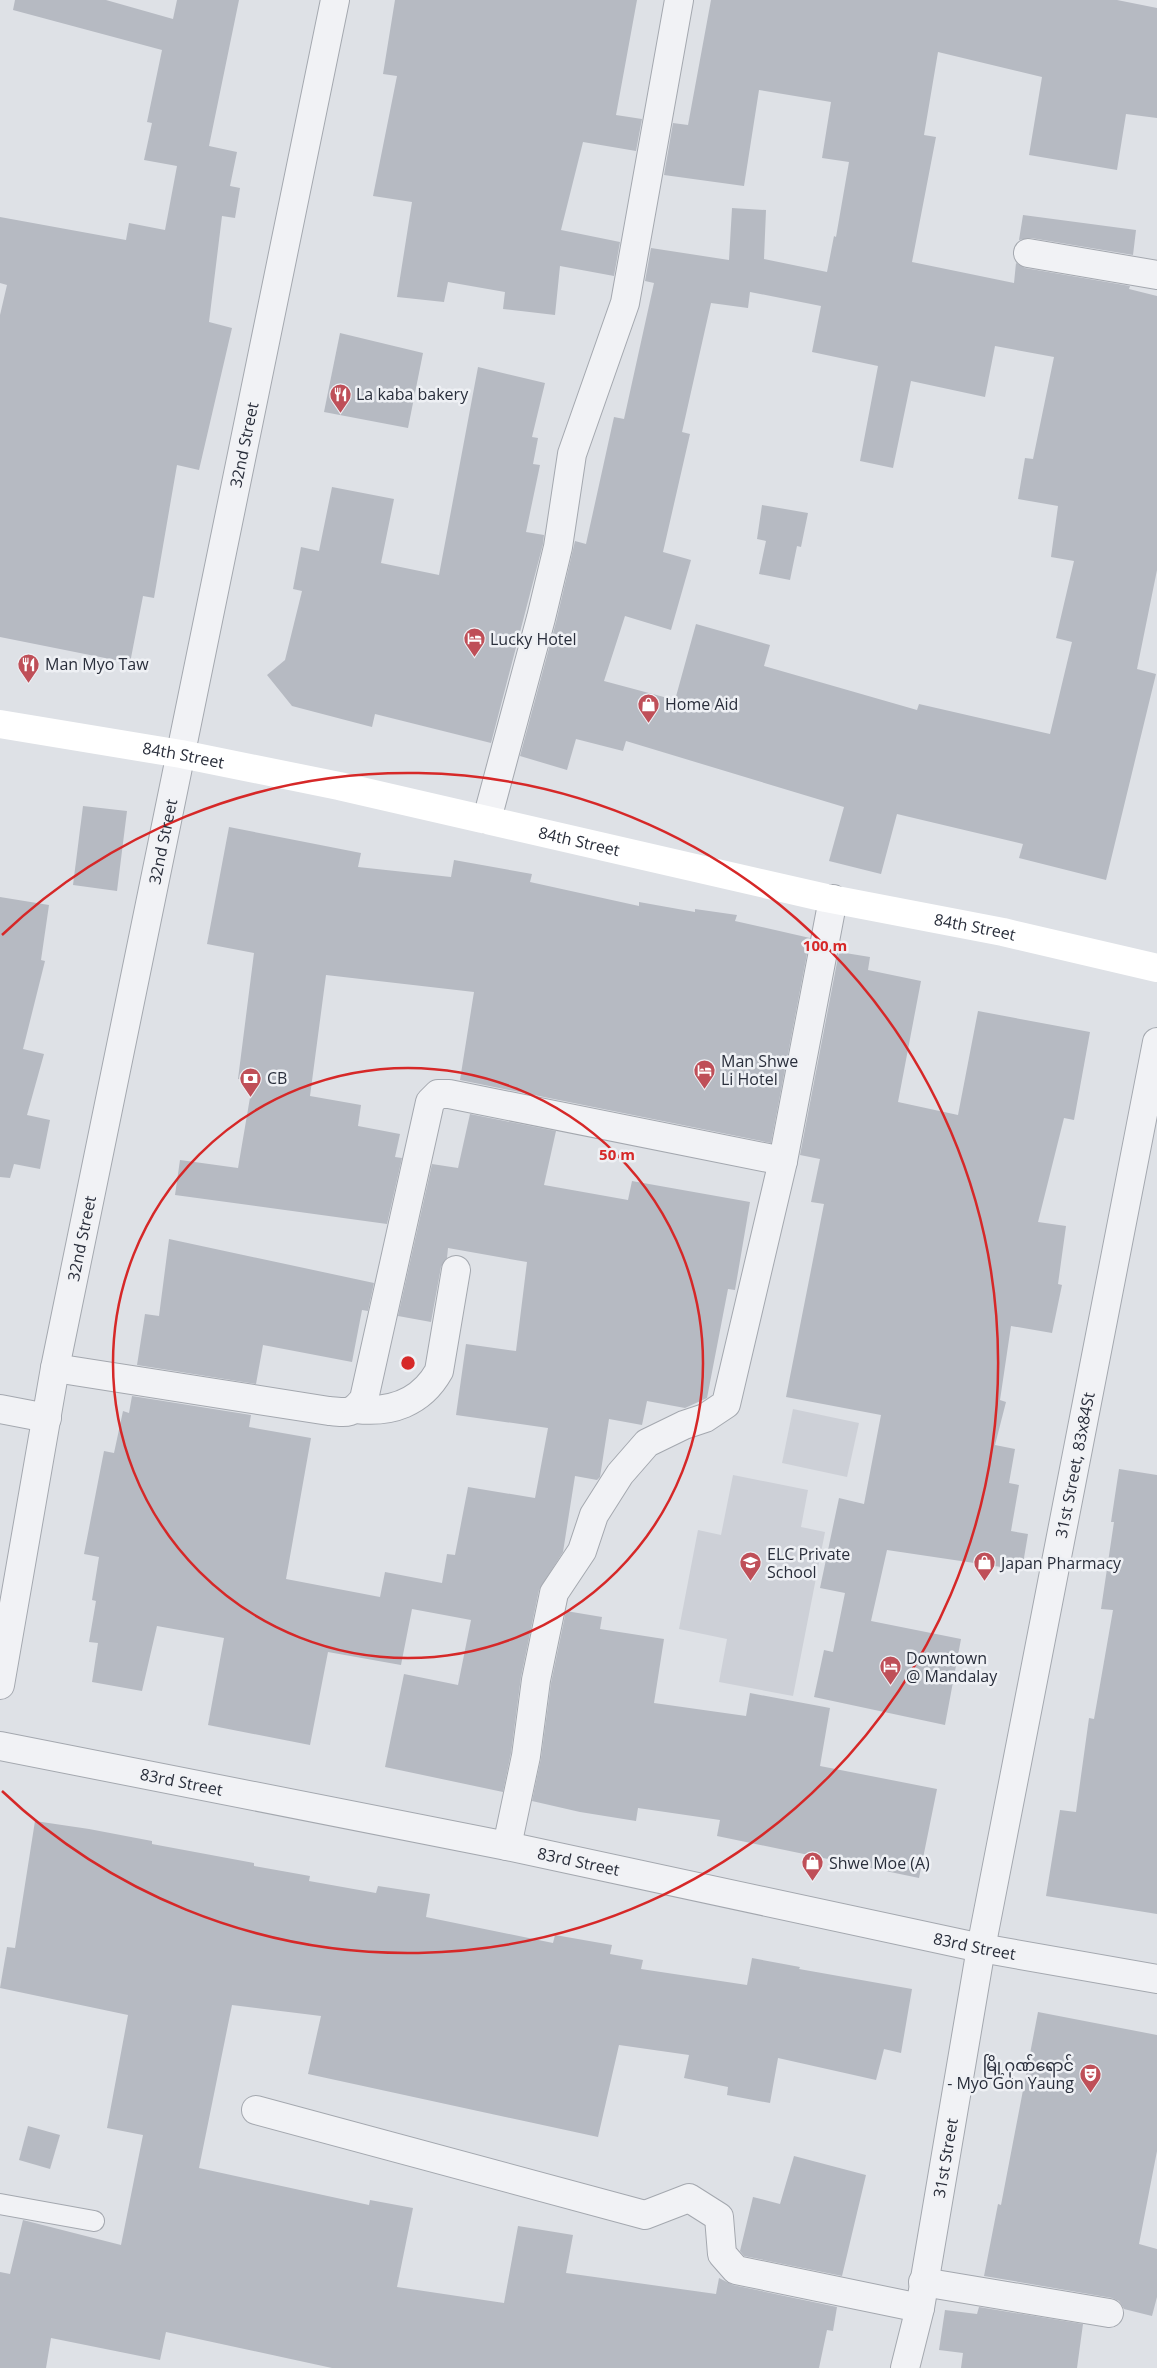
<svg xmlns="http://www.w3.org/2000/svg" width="1157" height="2368" viewBox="0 0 1157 2368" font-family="'Open Sans','Noto Sans Myanmar',sans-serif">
<rect width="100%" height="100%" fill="#dee1e6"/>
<g fill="#cdd0d7">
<path d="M793,1409L859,1423L847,1477L782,1463Z"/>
<path d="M733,1475L808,1490L801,1527L825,1532L793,1696L719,1682L727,1639L679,1629L698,1530L721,1535Z"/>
</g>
<g fill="#b6bac2" fill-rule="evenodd">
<path d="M15,0H106L173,19L177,0H239L209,146L237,152L230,186L240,188L235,218L222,216L209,322L232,328L199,470L177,465L154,598L143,596L130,663L0,637V315L7,285L0,283V217L126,240L129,223L165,230L177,166L144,160L152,123L147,122L162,50L13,10Z"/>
<path d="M395,0H637L616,115L642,119L636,151L583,142L561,230L620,242L614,276L560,266L555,315L503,309L505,292L448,282L444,302L397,297L412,202L373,196L397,76L383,74Z"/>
<path d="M711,0H1117L1157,8V118L1126,114L1117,170L1029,155L1042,77L938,52L924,135L936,137L912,262L1014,283L1016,263L1025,268L1130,286L1129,289L1157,296V570L1137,669L1156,674L1106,880L1019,858L1023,844L897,814L881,874L829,861L844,807L626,741L623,751L576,739L567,770L520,756L556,622L575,541L586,544L614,417L624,419L654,283L645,281L651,248L729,260L732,208L766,210L764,259L827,272L834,236L836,237L849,162L822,158L831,102L759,90L744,186L664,175L673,123L688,125ZM750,292L821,306L812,352L878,366L860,461L893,468L911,381L985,397L995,346L1054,357L1033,459L1025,458L1018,499L1058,506L1051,557L1074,561L1056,638L1072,642L1050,734L919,704L917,710L764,666L770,645L696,624L675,700L604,681L625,616L671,630L691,560L663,552L690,434L682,432L711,303L748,308Z"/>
<path d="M1023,215L1136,230L1133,255L1031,238L1019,240Z"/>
<path d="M340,333L423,353L408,428L324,412Z"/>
<path d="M478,367L545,383L532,437L538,438L533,464L540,465L526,532L544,535L543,544L491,743L375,714L372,727L292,706L267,675L285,660L302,591L293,589L301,547L319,551L332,487L394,499L381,563L439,575Z"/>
<path d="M762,505L808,513L801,547L797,546L790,580L759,574L766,541L757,539Z"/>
<path d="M83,806L127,811L117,891L73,885Z"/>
<path d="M229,827L361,853L358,867L451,877L454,860L532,874L530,882L639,906V902L695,912V909L737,915L735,921L810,938L771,1143L460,1080L474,992L326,975L310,1096L361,1105L358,1126L400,1134L395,1157L402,1158L387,1224L175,1195L180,1160L238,1168L253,1080L238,1079L254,953L207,944Z"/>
<path d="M0,897L49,905L41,960L45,961L23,1049L44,1054L27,1115L50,1120L40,1169L14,1164L10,1178L0,1177Z"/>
<path d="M839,952L870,957L868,970L921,981L898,1102L958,1115L978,1011L1090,1032L1074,1120L1064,1118L1038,1222L1066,1226L1058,1284L1062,1285L1052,1333L1011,1326L1000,1400L1006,1402L995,1445L1015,1449L1009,1483L1019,1485L1011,1531L1028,1534L1022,1570L887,1550L871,1621L961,1639L945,1725L814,1697L824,1650L833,1652L845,1593L820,1588L839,1498L864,1504L881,1415L786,1397L824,1204L811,1202L820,1159L800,1155Z"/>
<path d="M470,1114L556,1131L544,1185L628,1200L632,1181L750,1202L735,1290L728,1289L707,1398L685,1408L647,1401L642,1425L609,1419L600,1477L597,1480L575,1476L563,1552L539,1590L521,1677L511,1753L503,1792L385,1767L404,1674L458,1685L471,1620L412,1609L401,1665L328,1652L310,1745L208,1725L224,1638L157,1626L142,1691L92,1682L98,1643L89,1642L96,1601L92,1600L99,1557L84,1554L104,1451L114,1453L123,1411L129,1413L132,1396L251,1415L249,1427L311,1438L286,1579L380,1597L385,1572L442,1583L447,1554L455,1555L468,1487L535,1498L548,1428L456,1415L466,1344L516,1351L527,1262L448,1248L447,1258L441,1267L431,1322L398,1316L432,1164L458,1168Z"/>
<path d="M169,1239L374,1283L368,1311L362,1310L352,1362L263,1345L256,1384L137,1365L145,1314L159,1316Z"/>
<path d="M1119,1469L1157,1475V1914L1046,1896L1060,1810L1076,1812L1089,1718L1094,1719L1113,1610L1101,1609L1114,1522H1111Z"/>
<path d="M566,1611L602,1617L600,1629L664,1639L654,1703L746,1716L750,1693L830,1708L820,1766L937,1789L919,1878L717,1836L720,1820L638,1808L636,1821L580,1812L532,1801L541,1758L551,1683Z"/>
<path d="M35,1821L89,1829L152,1841V1844L254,1863V1866L310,1876L309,1881L376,1893L378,1886L430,1894L426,1917L553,1943L555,1935L612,1945L610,1954L643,1960L641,1969L747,1985L752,1958L800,1967L799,1969L912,1989L901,2053L884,2049L876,2080L778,2058L770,2103L727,2095L728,2087L684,2078L689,2055L619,2045L598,2137L308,2074L321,2016L232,2005L199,2168L369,2205L370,2200L413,2208L397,2287L504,2303L518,2226L573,2235L566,2273L716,2294L719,2278L733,2285L837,2307L833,2331L827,2330L819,2368H332L166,2332L160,2360L51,2338L46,2368H0V2272L10,2274L23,2220L121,2245L143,2135L107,2128L128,2015L0,1988L7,1947L15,1948Z"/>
<path d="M1038,2012L1157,2035V2151L1139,2244L1157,2249V2297L1152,2316L1124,2309L1119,2301L1112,2298L984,2276L998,2204L1001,2205Z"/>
<path d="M28,2126L60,2135L50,2169L19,2160Z"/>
<path d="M794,2156L866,2175L842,2276L744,2256L740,2251L753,2197L780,2204Z"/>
<path d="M979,2307L1083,2324L1077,2368H961L963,2353L939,2350L945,2310L977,2314Z"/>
</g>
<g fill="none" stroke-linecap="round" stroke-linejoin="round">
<defs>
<path id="service" d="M0,2204L94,2221"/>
<g id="minor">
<path d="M1028,253L1157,275"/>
<path d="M487,819L541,618L558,547L572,454L625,303L679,0"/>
<path d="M55,1368L329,1411C348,1413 352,1414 364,1399L430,1102L438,1094H449L783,1161L833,899"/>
<path d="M0,1409L47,1418"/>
<path d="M356,1409C391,1413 421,1403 439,1371L456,1270"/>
<path id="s1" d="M0,1685L55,1368L335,0"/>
<path id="s2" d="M0,1746L507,1846L981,1948L1157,1979"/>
<path d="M507,1846L526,1756L536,1680L554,1593L582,1551L594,1515L620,1474L647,1443L684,1425L705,1418L726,1404L783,1161"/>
<path d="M256,2110L645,2215L689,2198L719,2217L722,2254L736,2270L920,2308"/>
<path d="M923,2282L1109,2313"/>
<path id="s3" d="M905,2368L920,2308L981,1948L1157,1042"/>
</g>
</defs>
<use href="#service" stroke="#a4a8af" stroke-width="22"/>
<use href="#minor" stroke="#a4a8af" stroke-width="30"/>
<use href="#service" stroke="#f1f2f5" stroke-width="20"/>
<use href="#minor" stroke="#f1f2f5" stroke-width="28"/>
<path stroke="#fff" stroke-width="28" id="s4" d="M0,724L181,754L339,786L826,898L1003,932L1157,968"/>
</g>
<g fill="none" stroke="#d62828" stroke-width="2.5">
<circle cx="408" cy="1363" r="295"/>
<path d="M2 935A590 590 0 1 1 2 1791"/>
</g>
<defs>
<symbol id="restaurant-pin" viewBox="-11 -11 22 30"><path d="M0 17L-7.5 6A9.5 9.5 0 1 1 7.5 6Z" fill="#bf4f58" stroke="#eef0f4"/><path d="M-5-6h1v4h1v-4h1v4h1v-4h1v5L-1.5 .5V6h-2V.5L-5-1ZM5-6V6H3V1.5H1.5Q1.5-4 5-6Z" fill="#fff"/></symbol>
<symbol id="hotel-pin" viewBox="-11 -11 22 30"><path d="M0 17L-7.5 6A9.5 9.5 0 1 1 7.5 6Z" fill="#bf4f58" stroke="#eef0f4"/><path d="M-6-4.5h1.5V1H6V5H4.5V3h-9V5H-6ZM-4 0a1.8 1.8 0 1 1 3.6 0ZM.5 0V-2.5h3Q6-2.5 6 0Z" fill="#fff"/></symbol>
<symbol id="shop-pin" viewBox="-11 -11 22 30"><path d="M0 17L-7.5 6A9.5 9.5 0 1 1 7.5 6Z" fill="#bf4f58" stroke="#eef0f4"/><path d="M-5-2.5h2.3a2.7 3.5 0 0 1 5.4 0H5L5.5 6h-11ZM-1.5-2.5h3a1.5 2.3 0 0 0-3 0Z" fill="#fff"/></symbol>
<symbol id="bank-pin" viewBox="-11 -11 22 30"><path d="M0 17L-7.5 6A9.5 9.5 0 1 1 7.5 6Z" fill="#bf4f58" stroke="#eef0f4"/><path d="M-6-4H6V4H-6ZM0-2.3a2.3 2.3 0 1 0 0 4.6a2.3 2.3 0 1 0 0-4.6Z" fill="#fff"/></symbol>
<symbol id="school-pin" viewBox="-11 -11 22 30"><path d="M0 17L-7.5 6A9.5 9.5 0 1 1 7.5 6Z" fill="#bf4f58" stroke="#eef0f4"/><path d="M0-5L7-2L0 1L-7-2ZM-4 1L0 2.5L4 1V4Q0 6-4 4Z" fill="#fff"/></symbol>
<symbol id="theatre-pin" viewBox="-11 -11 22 30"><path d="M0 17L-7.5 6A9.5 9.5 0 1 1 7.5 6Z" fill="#bf4f58" stroke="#eef0f4"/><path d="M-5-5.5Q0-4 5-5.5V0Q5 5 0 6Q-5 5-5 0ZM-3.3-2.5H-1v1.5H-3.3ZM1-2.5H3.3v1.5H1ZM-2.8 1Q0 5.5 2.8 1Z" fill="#fff"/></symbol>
</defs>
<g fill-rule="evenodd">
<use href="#restaurant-pin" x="328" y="382" width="25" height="34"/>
<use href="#hotel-pin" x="462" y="626" width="25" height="34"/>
<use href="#restaurant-pin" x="16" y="652" width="25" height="34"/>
<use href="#shop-pin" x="636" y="692" width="25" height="34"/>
<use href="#hotel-pin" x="692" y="1058" width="25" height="34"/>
<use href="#bank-pin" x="238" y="1066" width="25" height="34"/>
<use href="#school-pin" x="738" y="1550" width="25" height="34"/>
<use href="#shop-pin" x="972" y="1550" width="25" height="34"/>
<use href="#hotel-pin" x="878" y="1654" width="25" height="34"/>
<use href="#shop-pin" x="800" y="1850" width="25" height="34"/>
<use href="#theatre-pin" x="1078" y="2062" width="25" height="34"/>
</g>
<g text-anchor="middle" stroke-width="5" stroke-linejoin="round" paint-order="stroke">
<g font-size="16" fill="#292e3b" stroke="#eef0f4" text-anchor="start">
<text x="356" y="400">La kaba bakery</text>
<text x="490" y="645">Lucky Hotel</text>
<text x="45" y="670">Man Myo Taw</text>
<text x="665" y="710">Home Aid</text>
<text x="721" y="1067">Man Shwe<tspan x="721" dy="18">Li Hotel</tspan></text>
<text x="267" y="1084">CB</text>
<text x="767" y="1560">ELC Private<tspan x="767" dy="18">School</tspan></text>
<text x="1001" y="1569">Japan Pharmacy</text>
<text x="906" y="1664">Downtown<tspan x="906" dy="18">@ Mandalay</tspan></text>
<text x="829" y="1869">Shwe Moe (A)</text>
<text x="1074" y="2071" text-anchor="end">မြို့ဂုဏ်ရောင်<tspan x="1074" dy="18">- Myo Gon Yaung</tspan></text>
</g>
<g font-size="16" fill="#292e3b" stroke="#eef0f4">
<text dy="6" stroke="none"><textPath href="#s1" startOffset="1264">32nd Street</textPath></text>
<text dy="6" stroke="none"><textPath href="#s4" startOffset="186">84th Street</textPath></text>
<text dy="6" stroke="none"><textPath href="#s4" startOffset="591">84th Street</textPath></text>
<text dy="6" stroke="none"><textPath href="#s1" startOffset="859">32nd Street</textPath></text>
<text dy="6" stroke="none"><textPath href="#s4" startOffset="996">84th Street</textPath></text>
<text dy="6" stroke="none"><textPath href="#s1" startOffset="454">32nd Street</textPath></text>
<text dy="6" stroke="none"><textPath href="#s3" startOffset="919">31st Street, 83x84St</textPath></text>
<text dy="6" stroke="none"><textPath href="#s2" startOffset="185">83rd Street</textPath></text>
<text dy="6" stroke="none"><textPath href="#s2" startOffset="590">83rd Street</textPath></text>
<text dy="6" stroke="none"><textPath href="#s2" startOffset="995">83rd Street</textPath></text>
<text dy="6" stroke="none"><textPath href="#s3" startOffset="214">31st Street</textPath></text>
</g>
</g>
<circle cx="408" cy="1363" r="8" fill="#d62828" stroke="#eef0f4" stroke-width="2.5"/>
<g font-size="15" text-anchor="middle" font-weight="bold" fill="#d62828" stroke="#eef0f4" stroke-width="5" stroke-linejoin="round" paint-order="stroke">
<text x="825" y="951">100 m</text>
<text x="617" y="1160">50 m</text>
</g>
</svg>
